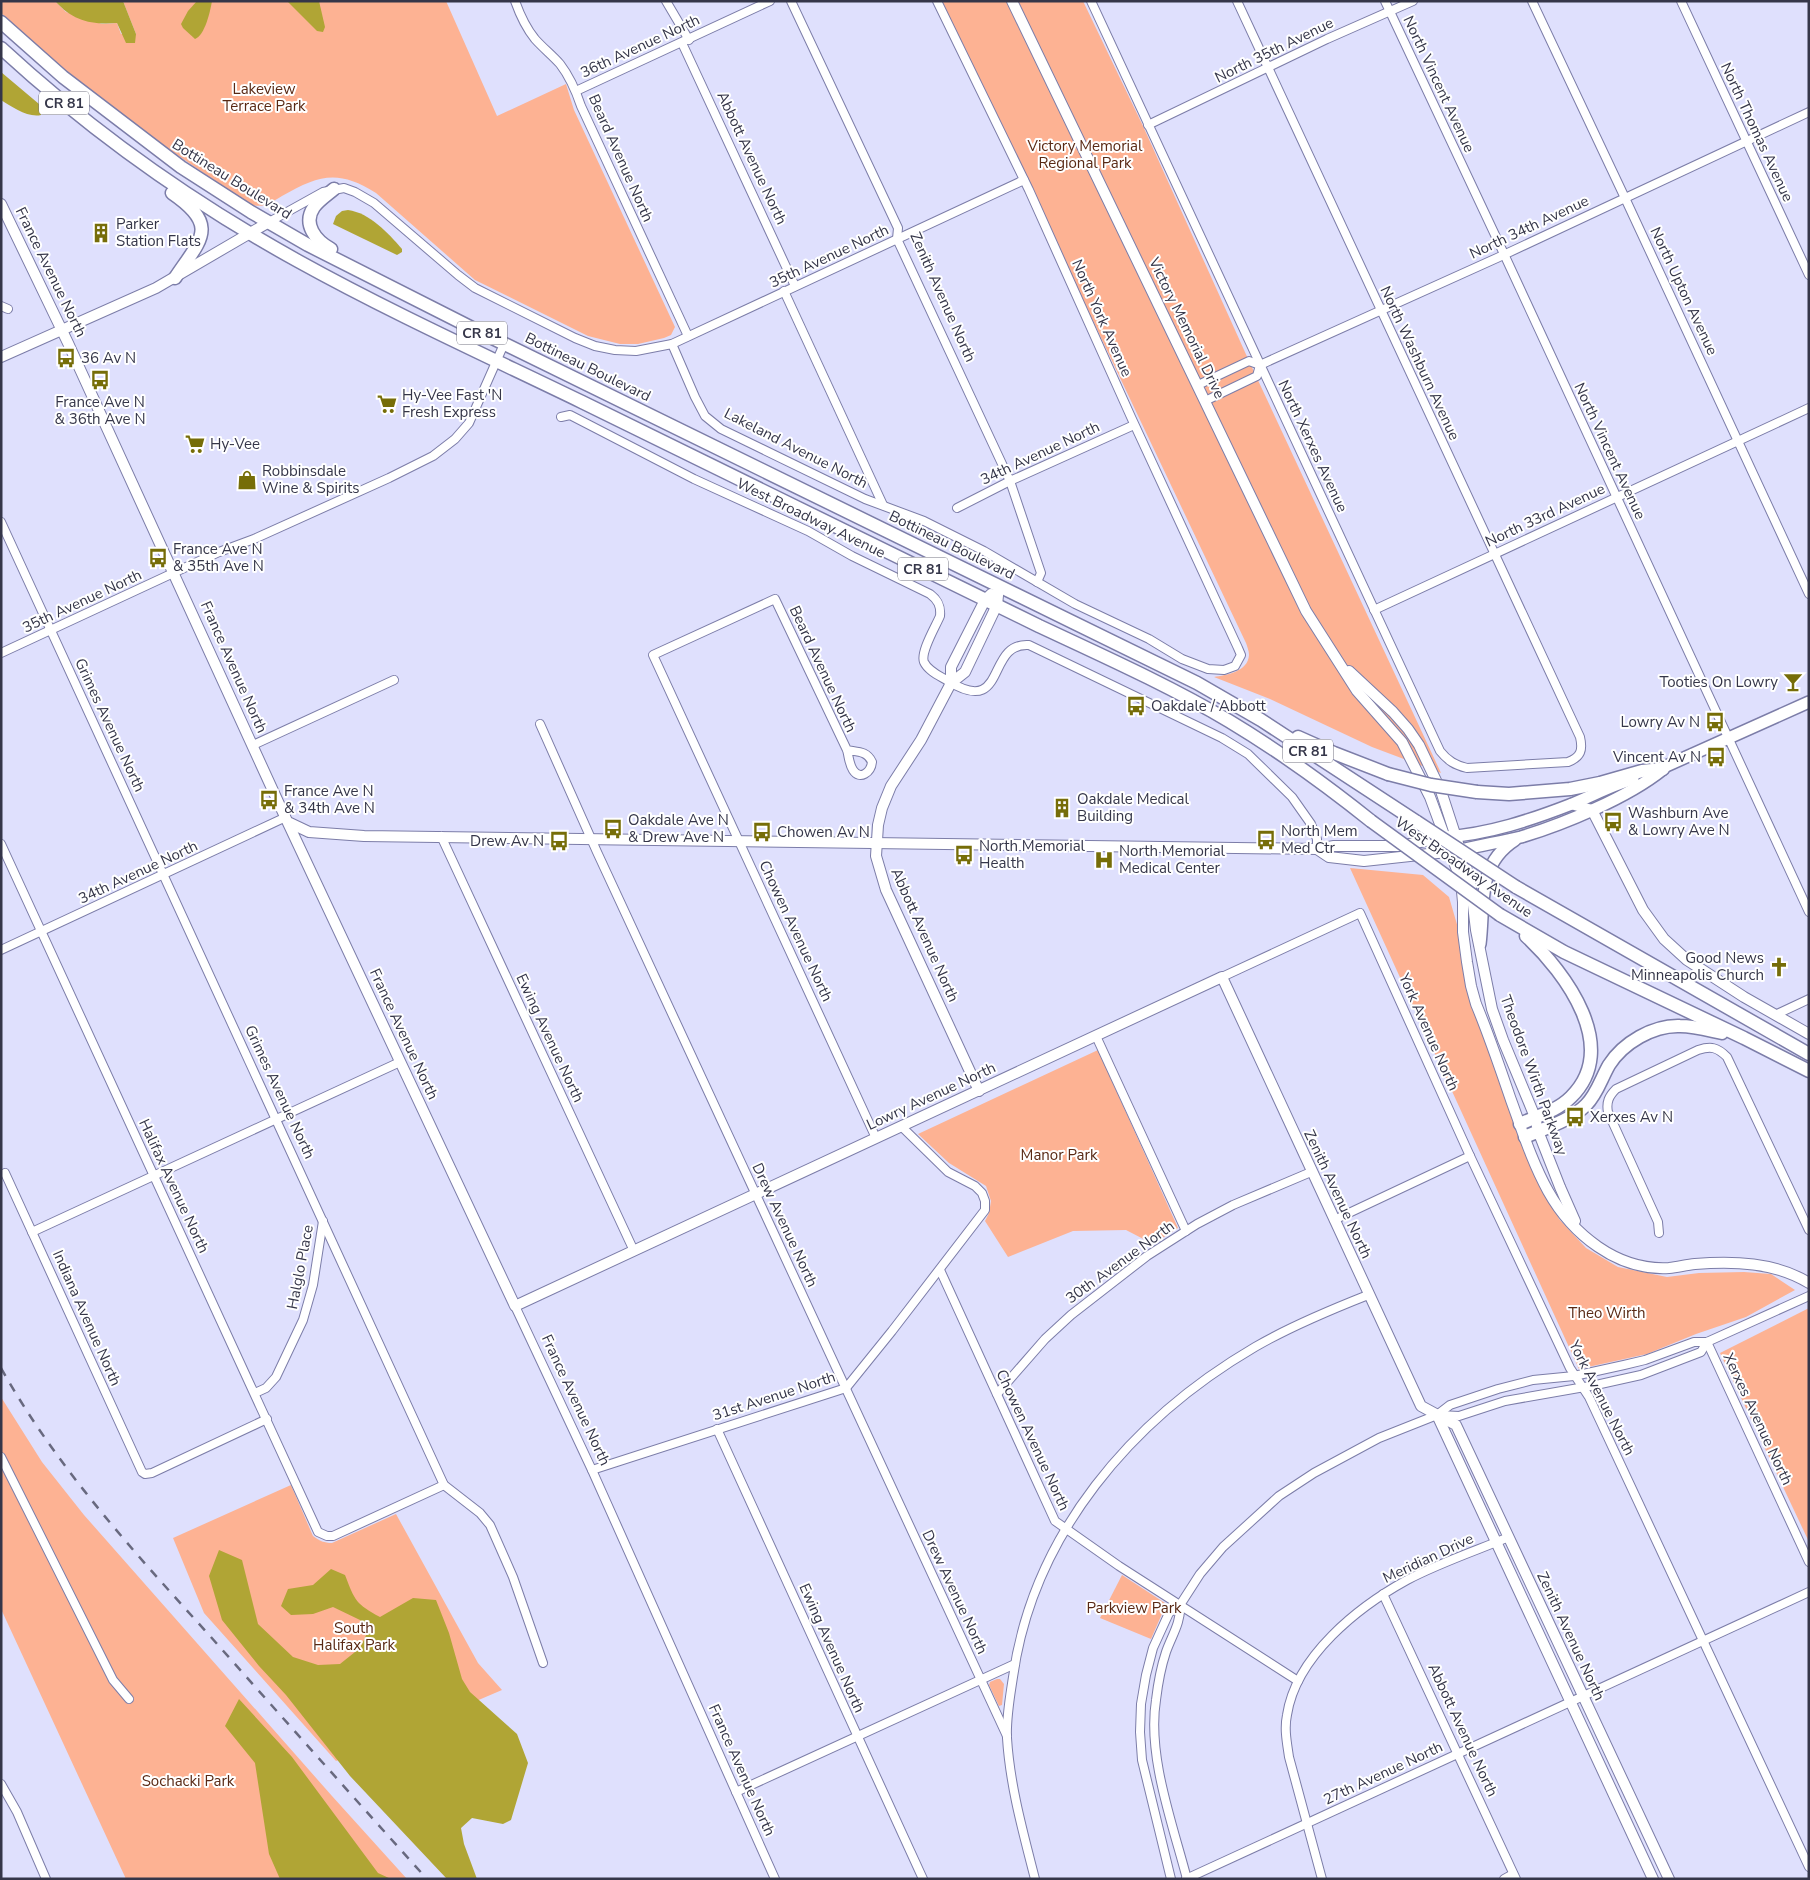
<svg xmlns="http://www.w3.org/2000/svg" width="1810" height="1880" viewBox="0 0 1810 1880" font-family="'Nunito Sans',sans-serif">
<rect width="100%" height="100%" fill="#dfe0fd"/>
<g fill="#fdb293">
<path d="M1,1H55L66,12L102,24L117,23L121,34H136L123,1H446L497,116L566,84L574,110L675,327L671,335L664,338L638,344H620L588,336L475,280L376,193C338,169 319,175 282,196C270,203 263,209 249,204L126,120L49,57L1,13Z"/>
<path d="M941,1H1083L1143,126L1249,361L1441,773L1372,747L1270,699L1214,677C1226,675 1248,672 1249,655C1249,651 1247,646 1246,643Z"/>
<path d="M1350,868L1423,875L1449,897L1522,1147L1542,1180L1559,1219L1586,1248L1618,1267L1667,1277L1699,1273L1744,1272L1771,1274L1795,1290L1746,1317L1696,1334L1647,1354L1579,1369Z"/>
<path d="M1098,1050L1178,1228L1153,1244L1126,1230L1073,1231L1008,1257L985,1221L989,1213L991,1201L986,1186L949,1163L918,1134Z"/>
<path d="M1809,1308V1542L1720,1353Z"/>
<path d="M1,1397L42,1462L84,1515L332,1796L407,1879H126L1,1609Z"/>
<path d="M291,1485L313,1536C320,1541 324,1543 332,1543L396,1514L478,1663L502,1690L336,1761L204,1613L173,1538Z"/>
<path d="M1122,1575L1165,1603V1607L1151,1639L1100,1618Z"/>
<path d="M997,1679H1000L1004,1684L1002,1705L999,1706L989,1685L990,1682Z"/>
</g>
<g fill="#b0a535">
<path d="M55,1H123L136,34L135,43H126L117,23C91,25 73,21 55,1Z"/>
<path d="M197,1H212C210,12 205,35 195,39L183,28L181,24L188,11Z"/>
<path d="M287,1H319L325,27L323,32L317,31Z"/>
<path d="M1,72L39,104L42,109L41,115C28,118 12,107 1,100Z"/>
<path d="M348,210C370,213 388,233 402,249V252L397,255L333,224L336,216L342,211Z"/>
<path d="M219,1550L242,1560L258,1624L293,1657L318,1665L340,1664L360,1648L369,1629L360,1620L333,1607L313,1614L291,1615L281,1606L288,1589L313,1585L331,1569L345,1575C355,1601 356,1604 380,1617L413,1598L436,1600L449,1633L462,1679L470,1692L517,1734L528,1763L511,1820L503,1824L472,1818L461,1828L464,1844L477,1879H447L350,1776L286,1695L259,1666L222,1620L209,1576Z"/>
<path d="M239,1699L292,1757L378,1873L391,1879H280L269,1854L255,1763L225,1726Z"/>
</g>
<g fill="none" stroke-linecap="round" stroke-linejoin="round">
<defs>
<g id="minor">
<path d="M515,1C520,15 526,28 535,39C543,48 552,55 560,64C570,77 576,91 581,106L688,336"/>
<path d="M666,1L689,40"/>
<path d="M791,1L898,228L897,239L1010,481L1041,573L1037,582"/>
<path d="M1091,1L1440,751C1448,761 1455,765 1467,768L1568,762C1581,757 1583,750 1580,737L1237,1"/>
<path d="M1385,1L1504,254L1809,912"/>
<path d="M1532,1L1625,198L1809,594"/>
<path d="M1681,1L1809,275"/>
<path d="M682,43L795,286"/>
<path d="M576,91L770,1"/>
<path d="M1148,125L1327,39L1413,1"/>
<path d="M269,222L323,192L344,188L355,192L374,203L458,275L475,288L575,338L595,346L615,350L636,351L672,344L1024,180"/>
<path d="M784,291L883,505"/>
<path d="M1,306L8,309"/>
<path d="M672,344L695,397L705,416L721,429L865,499L924,521L984,551L1075,604L1149,639L1182,659L1208,669L1224,670L1235,666L1241,655L1238,648L1131,417L1029,190L937,1"/>
<path d="M1198,385L1249,361L1260,365L1497,258L1809,112"/>
<path d="M1205,401L1257,376L1260,365"/>
<path d="M561,417L570,415L694,479L808,531L852,556L930,594C938,600 941,606 940,616C936,626 920,652 924,662C928,671 940,676 948,681C1008,718 985,642 1029,645L1222,738L1248,754L1292,797L1311,824L1317,839V849"/>
<path d="M957,508L1010,481L1134,425"/>
<path d="M1,522L444,1485L480,1513L490,1525L513,1577L543,1663"/>
<path d="M1374,610L1809,408"/>
<path d="M1,653L184,568L219,552L254,539L389,478L433,456L455,439L469,423L504,344"/>
<path d="M540,724L597,852L1007,1736"/>
<path d="M253,745L394,680"/>
<path d="M847,750C858,752 867,751 872,762C871,772 860,781 853,770C849,764 849,757 847,750L775,599L653,655L876,1138"/>
<path d="M441,836L634,1251"/>
<path d="M1,844L318,1532L327,1536H333L444,1485"/>
<path d="M1,950L286,817"/>
<path d="M1222,977L1360,913L1470,1156L1570,1368L1589,1397L1809,1867"/>
<path d="M1775,1015L1809,999"/>
<path d="M1096,1036L1186,1231"/>
<path d="M5,1173L142,1472L145,1474L152,1473L267,1419"/>
<path d="M1334,1220L1470,1156"/>
<path d="M32,1232L400,1062"/>
<path d="M1659,1233L1658,1222L1608,1112C1606,1102 1609,1096 1616,1089L1698,1050C1711,1046 1717,1047 1727,1057L1809,1230"/>
<path d="M940,1270L1055,1521L1119,1566L1298,1681"/>
<path d="M515,1306L592,1470L775,1879"/>
<path d="M1707,1342L1809,1562"/>
<path d="M255,1393L266,1388L276,1377L303,1320L313,1285L323,1221"/>
<path d="M997,1394L1045,1339L1071,1315L1147,1256L1197,1224L1233,1205L1311,1172"/>
<path d="M1439,1415L1459,1416L1505,1401L1596,1385L1641,1375L1701,1352L1707,1342"/>
<path d="M717,1429L923,1879"/>
<path d="M1,1457L113,1680L129,1699"/>
<path d="M592,1470L846,1388L892,1331L985,1210V1201L982,1193L975,1186L948,1172L901,1126"/>
<path d="M1383,1594L1516,1879"/>
<path d="M1180,1605C1181,1623 1172,1635 1166,1652C1161,1667 1158,1683 1156,1700C1147,1756 1173,1825 1187,1879"/>
<path d="M1,1784L17,1812L46,1879"/>
<path d="M736,1792L1015,1664"/>
<path d="M1035,1879C1023,1832 1010,1786 1007,1738C1006,1718 1010,1697 1013,1677C1033,1534 1132,1419 1255,1347C1291,1326 1330,1310 1368,1295"/>
<path d="M1171,1879L1142,1760L1140,1732L1141,1704L1146,1675L1153,1648L1169,1613L1180,1605L1200,1574L1223,1547L1279,1496L1314,1473L1379,1438L1437,1415L1450,1405L1498,1389L1533,1380L1574,1376L1624,1365L1645,1360L1694,1342H1707L1809,1296"/>
<path d="M1186,1879L1809,1592"/>
<path d="M1322,1879L1289,1757C1287,1743 1284,1729 1287,1715C1296,1656 1358,1607 1407,1580C1439,1563 1475,1551 1509,1537"/>
<path d="M1504,1879L1513,1874"/>
</g>
<g id="tertiary">
<path d="M1012,1L1306,611L1357,691L1402,742L1430,797L1461,881L1463,902V932L1467,962L1471,986L1476,1004C1489,1035 1500,1068 1511,1100C1522,1130 1532,1162 1548,1191C1572,1234 1617,1271 1669,1268C1678,1267 1686,1265 1695,1264C1733,1261 1775,1262 1809,1283"/>
<path d="M1,204L68,343L280,806L515,1306L1222,977L1421,1406L1456,1425L1669,1879"/>
<path d="M1,357L156,288L269,222"/>
<path d="M1349,671L1393,712L1408,729L1419,745L1441,791L1470,880L1476,930L1492,1009L1503,1040L1535,1117L1538,1131L1560,1187L1575,1221"/>
<path d="M951,683V667L985,600L991,594"/>
<path d="M1571,804L1592,810L1643,910L1664,939L1687,960L1744,997L1809,1034"/>
<path d="M290,823L309,832L364,836L1317,849L1334,846H1400L1445,837"/>
<path d="M1317,849L1329,857L1364,861L1456,851"/>
<path d="M979,1091L886,890L876,856L878,825L882,808L891,786L921,740L951,683L965,672L997,605L999,586"/>
<path d="M1437,1415L1653,1879"/>
</g>
<g id="secondary">
<path d="M1655,771L1809,702"/>
<path d="M1445,837C1489,834 1531,820 1572,804C1592,796 1612,785 1633,779"/>
<path d="M1461,850C1481,845 1501,842 1521,837C1564,824 1627,798 1662,770"/>
<path d="M1480,944C1485,905 1476,865 1515,840"/>
</g>
<g id="primary">
<path d="M1,22L63,77L181,167L251,212L308,245L476,330L1197,683L1261,720L1417,822"/>
<path d="M1,48C91,131 191,202 298,261C390,312 487,356 582,402C735,476 887,551 1039,626C1103,656 1168,685 1229,721C1279,751 1326,785 1371,821"/>
<path d="M172,193C220,226 201,239 175,278"/>
<path d="M331,249C316,241 302,224 314,207C319,200 327,195 334,189"/>
<path d="M1298,737L1334,753L1388,774"/>
<path d="M1477,792L1509,794L1570,789L1600,783L1642,771L1663,769"/>
<path d="M1516,887L1809,1054"/>
<path d="M1500,915L1564,952L1744,1038L1809,1071"/>
<path d="M1520,1124C1537,1116 1557,1111 1571,1097C1621,1048 1566,973 1526,936"/>
<path d="M1525,1137C1545,1128 1570,1121 1586,1105C1597,1094 1601,1079 1609,1065C1623,1043 1653,1025 1680,1026C1694,1026 1708,1030 1722,1033"/>
</g>
</defs>
<use href="#minor" stroke="#7c7da8" stroke-width="10"/>
<use href="#tertiary" stroke="#7c7da8" stroke-width="12"/>
<use href="#secondary" stroke="#7c7da8" stroke-width="14"/>
<use href="#primary" stroke="#7c7da8" stroke-width="15"/>
<use href="#minor" stroke="#fff" stroke-width="8"/>
<use href="#tertiary" stroke="#fff" stroke-width="10"/>
<use href="#secondary" stroke="#fff" stroke-width="11"/>
<use href="#primary" stroke="#fff" stroke-width="12"/>
<path stroke="#68697f" stroke-width="2.5" stroke-dasharray="9 9" stroke-linecap="butt" d="M1,1368C57,1468 134,1552 210,1636C282,1717 354,1798 427,1879"/>
<defs>
<g id="primary-bridge">
<path d="M1388,774L1431,785L1477,792"/>
<path d="M1371,821L1500,915"/>
<path d="M1417,822L1516,887"/>
</g>
</defs>
<use href="#primary-bridge" stroke="#7c7da8" stroke-width="15" stroke-linecap="butt"/>
<use href="#primary-bridge" stroke="#fff" stroke-width="12"/>
</g>
<defs>
<symbol id="building-bare" viewBox="-9 -9 18 18"><path d="M-4-6H4V6H1V3H-1V6H-4ZM-2.5-4.3h1.7v1.8h-1.7ZM.8-4.3h1.7v1.8H.8ZM-2.5-1h1.7V.8h-1.7ZM.8-1h1.7V.8H.8Z" fill="#766d08" stroke="#fff" stroke-width="2.5" paint-order="stroke"/></symbol>
<symbol id="bus-bare" viewBox="-9 -9 18 18"><path d="M-5-6H5V4H4V6H2V4H-2V6H-4V4H-5ZM-3.5-4V0h7V-4ZM-3.5 1.2v1.5H-2V1.2ZM2 1.2v1.5H3.5V1.2Z" fill="#766d08" stroke="#fff" stroke-width="2.5" paint-order="stroke"/></symbol>
<symbol id="supermarket-bare" viewBox="-9 -9 18 18"><path d="M-6-5.5h2.5l.6 2H6L4.5 2H-2.5L-4.4-4H-6ZM-1.5 3.2a1.3 1.3 0 1 0 .1 0ZM3 3.2a1.3 1.3 0 1 0 .1 0Z" fill="#766d08" stroke="#fff" stroke-width="2.5" paint-order="stroke"/></symbol>
<symbol id="shop-bare" viewBox="-9 -9 18 18"><path d="M-5-2.5h2.3a2.7 3.5 0 0 1 5.4 0H5L5.5 6h-11ZM-1.5-2.5h3a1.5 2.3 0 0 0-3 0Z" fill="#766d08" stroke="#fff" stroke-width="2.5" paint-order="stroke"/></symbol>
<symbol id="bar-bare" viewBox="-9 -9 18 18"><path d="M-6-5H6L.8 .8V4.5H3.5V6h-7V4.5H-.8V.8Z" fill="#766d08" stroke="#fff" stroke-width="2.5" paint-order="stroke"/></symbol>
<symbol id="hospital-bare" viewBox="-9 -9 18 18"><path d="M-5-5h3v3.5h4V-5h3V5h-3V1.5h-4V5h-3Z" fill="#766d08" stroke="#fff" stroke-width="2.5" paint-order="stroke"/></symbol>
<symbol id="church-bare" viewBox="-9 -9 18 18"><path d="M-1.2-6h2.4v3.5h3.3v2.4h-3.3V6h-2.4V-.1h-3.3v-2.4h3.3Z" fill="#766d08" stroke="#fff" stroke-width="2.5" paint-order="stroke"/></symbol>
</defs>
<g fill-rule="evenodd">
<use href="#building-bare" x="87" y="219" width="28" height="28"/>
<use href="#bus-bare" x="52" y="344" width="28" height="28"/>
<use href="#bus-bare" x="86" y="366" width="28" height="28"/>
<use href="#supermarket-bare" x="373" y="390" width="28" height="28"/>
<use href="#supermarket-bare" x="181" y="430" width="28" height="28"/>
<use href="#shop-bare" x="233" y="466" width="28" height="28"/>
<use href="#bus-bare" x="144" y="544" width="28" height="28"/>
<use href="#bar-bare" x="1779" y="668" width="28" height="28"/>
<use href="#bus-bare" x="1122" y="692" width="28" height="28"/>
<use href="#bus-bare" x="1701" y="708" width="28" height="28"/>
<use href="#bus-bare" x="1702" y="743" width="28" height="28"/>
<use href="#bus-bare" x="255" y="786" width="28" height="28"/>
<use href="#building-bare" x="1048" y="794" width="28" height="28"/>
<use href="#bus-bare" x="1599" y="808" width="28" height="28"/>
<use href="#bus-bare" x="599" y="815" width="28" height="28"/>
<use href="#bus-bare" x="748" y="818" width="28" height="28"/>
<use href="#bus-bare" x="1252" y="826" width="28" height="28"/>
<use href="#bus-bare" x="545" y="827" width="28" height="28"/>
<use href="#bus-bare" x="950" y="841" width="28" height="28"/>
<use href="#hospital-bare" x="1090" y="846" width="28" height="28"/>
<use href="#church-bare" x="1765" y="953" width="28" height="28"/>
<use href="#bus-bare" x="1561" y="1103" width="28" height="28"/>
</g>
<g text-anchor="middle" stroke-width="4" stroke-linejoin="round" paint-order="stroke">
<g fill="#fff" stroke="#727280" stroke-width="1">
<rect x="39" y="91.5" width="50" height="23" rx="4"/>
<rect x="457" y="321.5" width="50" height="23" rx="4"/>
<rect x="898" y="557.5" width="50" height="23" rx="4"/>
<rect x="1283" y="739.5" width="50" height="23" rx="4"/>
</g>
<g font-size="14" font-weight="bold" fill="#353649">
<text x="64" y="108">CR 81</text>
<text x="482" y="338">CR 81</text>
<text x="923" y="574">CR 81</text>
<text x="1308" y="756">CR 81</text>
</g>
<g font-size="15" fill="#353649" stroke="#fff">
<text transform="translate(640 46) rotate(-25)" y="5">36th Avenue North</text>
<text transform="translate(1274 50) rotate(-26)" y="5">North 35th Avenue</text>
<text transform="translate(1439 84) rotate(65)" y="5">North Vincent Avenue</text>
<text transform="translate(1757 132) rotate(65)" y="5">North Thomas Avenue</text>
<text transform="translate(621 158) rotate(66)" y="5">Beard Avenue North</text>
<text transform="translate(752 158) rotate(65)" y="5">Abbott Avenue North</text>
<text transform="translate(232 179) rotate(32)" y="5">Bottineau Boulevard</text>
<text transform="translate(1529 227) rotate(-25)" y="5">North 34th Avenue</text>
<text transform="translate(829 256) rotate(-25)" y="5">35th Avenue North</text>
<text transform="translate(51 272) rotate(64)" y="5">France Avenue North</text>
<text transform="translate(1684 291) rotate(65)" y="5">North Upton Avenue</text>
<text transform="translate(943 297) rotate(66)" y="5">Zenith Avenue North</text>
<text transform="translate(1102 318) rotate(66)" y="5">North York Avenue</text>
<text transform="translate(1187 328) rotate(64)" y="5">Victory Memorial Drive</text>
<text transform="translate(1420 363) rotate(65)" y="5">North Washburn Avenue</text>
<text transform="translate(588 367) rotate(26)" y="5">Bottineau Boulevard</text>
<text transform="translate(1313 446) rotate(65)" y="5">North Xerxes Avenue</text>
<text transform="translate(796 448) rotate(27)" y="5">Lakeland Avenue North</text>
<text transform="translate(1610 451) rotate(65)" y="5">North Vincent Avenue</text>
<text transform="translate(1040 453) rotate(-25)" y="5">34th Avenue North</text>
<text transform="translate(1545 515) rotate(-25)" y="5">North 33rd Avenue</text>
<text transform="translate(811 518) rotate(26)" y="5">West Broadway Avenue</text>
<text transform="translate(952 545) rotate(26)" y="5">Bottineau Boulevard</text>
<text transform="translate(82 601) rotate(-25)" y="5">35th Avenue North</text>
<text transform="translate(234 667) rotate(66)" y="5">France Avenue North</text>
<text transform="translate(823 669) rotate(65)" y="5">Beard Avenue North</text>
<text transform="translate(110 725) rotate(65)" y="5">Grimes Avenue North</text>
<text transform="translate(1464 867) rotate(35)" y="5">West Broadway Avenue</text>
<text transform="translate(138 872) rotate(-25)" y="5">34th Avenue North</text>
<text transform="translate(796 931) rotate(65)" y="5">Chowen Avenue North</text>
<text transform="translate(925 935) rotate(66)" y="5">Abbott Avenue North</text>
<text transform="translate(1429 1032) rotate(66)" y="5">York Avenue North</text>
<text transform="translate(404 1034) rotate(65)" y="5">France Avenue North</text>
<text transform="translate(550 1038) rotate(65)" y="5">Ewing Avenue North</text>
<text transform="translate(1534 1075) rotate(70)" y="5">Theodore Wirth Parkway</text>
<text transform="translate(280 1092) rotate(65)" y="5">Grimes Avenue North</text>
<text transform="translate(931 1096) rotate(-25)" y="5">Lowry Avenue North</text>
<text transform="translate(174 1186) rotate(65)" y="5">Halifax Avenue North</text>
<text transform="translate(1338 1194) rotate(65)" y="5">Zenith Avenue North</text>
<text transform="translate(785 1225) rotate(65)" y="5">Drew Avenue North</text>
<text transform="translate(1120 1262) rotate(-36)" y="5">30th Avenue North</text>
<text transform="translate(300 1267) rotate(-79)" y="5">Halglo Place</text>
<text transform="translate(87 1318) rotate(66)" y="5">Indiana Avenue North</text>
<text transform="translate(774 1396) rotate(-18)" y="5">31st Avenue North</text>
<text transform="translate(1602 1398) rotate(63)" y="5">York Avenue North</text>
<text transform="translate(576 1400) rotate(65)" y="5">France Avenue North</text>
<text transform="translate(1758 1419) rotate(65)" y="5">Xerxes Avenue North</text>
<text transform="translate(1033 1440) rotate(65)" y="5">Chowen Avenue North</text>
<text transform="translate(1428 1558) rotate(-25)" y="5">Meridian Drive</text>
<text transform="translate(955 1592) rotate(65)" y="5">Drew Avenue North</text>
<text transform="translate(1571 1636) rotate(65)" y="5">Zenith Avenue North</text>
<text transform="translate(832 1648) rotate(66)" y="5">Ewing Avenue North</text>
<text transform="translate(1463 1730) rotate(65)" y="5">Abbott Avenue North</text>
<text transform="translate(742 1770) rotate(66)" y="5">France Avenue North</text>
<text transform="translate(1383 1773) rotate(-25)" y="5">27th Avenue North</text>
</g>
<g font-size="15" fill="#592914" stroke="#fff">
<text x="264" y="94">Lakeview<tspan x="264" dy="17">Terrace Park</tspan></text>
<text x="1085" y="151">Victory Memorial<tspan x="1085" dy="17">Regional Park</tspan></text>
<text x="1059" y="1160">Manor Park</text>
<text x="1607" y="1318">Theo Wirth</text>
<text x="1134" y="1613">Parkview Park</text>
<text x="354" y="1633">South<tspan x="354" dy="17">Halifax Park</tspan></text>
<text x="188" y="1786">Sochacki Park</text>
</g>
<g font-size="15" fill="#353649" stroke="#fff" text-anchor="start">
<text x="116" y="229">Parker<tspan x="116" dy="17">Station Flats</tspan></text>
<text x="81" y="363">36 Av N</text>
<text x="402" y="400">Hy-Vee Fast 'N<tspan x="402" dy="17">Fresh Express</tspan></text>
<text x="100" y="407" text-anchor="middle">France Ave N<tspan x="100" dy="17">&amp; 36th Ave N</tspan></text>
<text x="210" y="449">Hy-Vee</text>
<text x="262" y="476">Robbinsdale<tspan x="262" dy="17">Wine &amp; Spirits</tspan></text>
<text x="173" y="554">France Ave N<tspan x="173" dy="17">&amp; 35th Ave N</tspan></text>
<text x="1778" y="687" text-anchor="end">Tooties On Lowry</text>
<text x="1151" y="711">Oakdale / Abbott</text>
<text x="1700" y="727" text-anchor="end">Lowry Av N</text>
<text x="1701" y="762" text-anchor="end">Vincent Av N</text>
<text x="284" y="796">France Ave N<tspan x="284" dy="17">&amp; 34th Ave N</tspan></text>
<text x="1077" y="804">Oakdale Medical<tspan x="1077" dy="17">Building</tspan></text>
<text x="1628" y="818">Washburn Ave<tspan x="1628" dy="17">&amp; Lowry Ave N</tspan></text>
<text x="628" y="825">Oakdale Ave N<tspan x="628" dy="17">&amp; Drew Ave N</tspan></text>
<text x="1281" y="836">North Mem<tspan x="1281" dy="17">Med Ctr</tspan></text>
<text x="777" y="837">Chowen Av N</text>
<text x="544" y="846" text-anchor="end">Drew Av N</text>
<text x="979" y="851">North Memorial<tspan x="979" dy="17">Health</tspan></text>
<text x="1119" y="856">North Memorial<tspan x="1119" dy="17">Medical Center</tspan></text>
<text x="1764" y="963" text-anchor="end">Good News<tspan x="1764" dy="17">Minneapolis Church</tspan></text>
<text x="1590" y="1122">Xerxes Av N</text>
</g>
</g>
<rect width="1810" height="1880" fill="none" stroke="#353649" stroke-width="5"/>
</svg>
